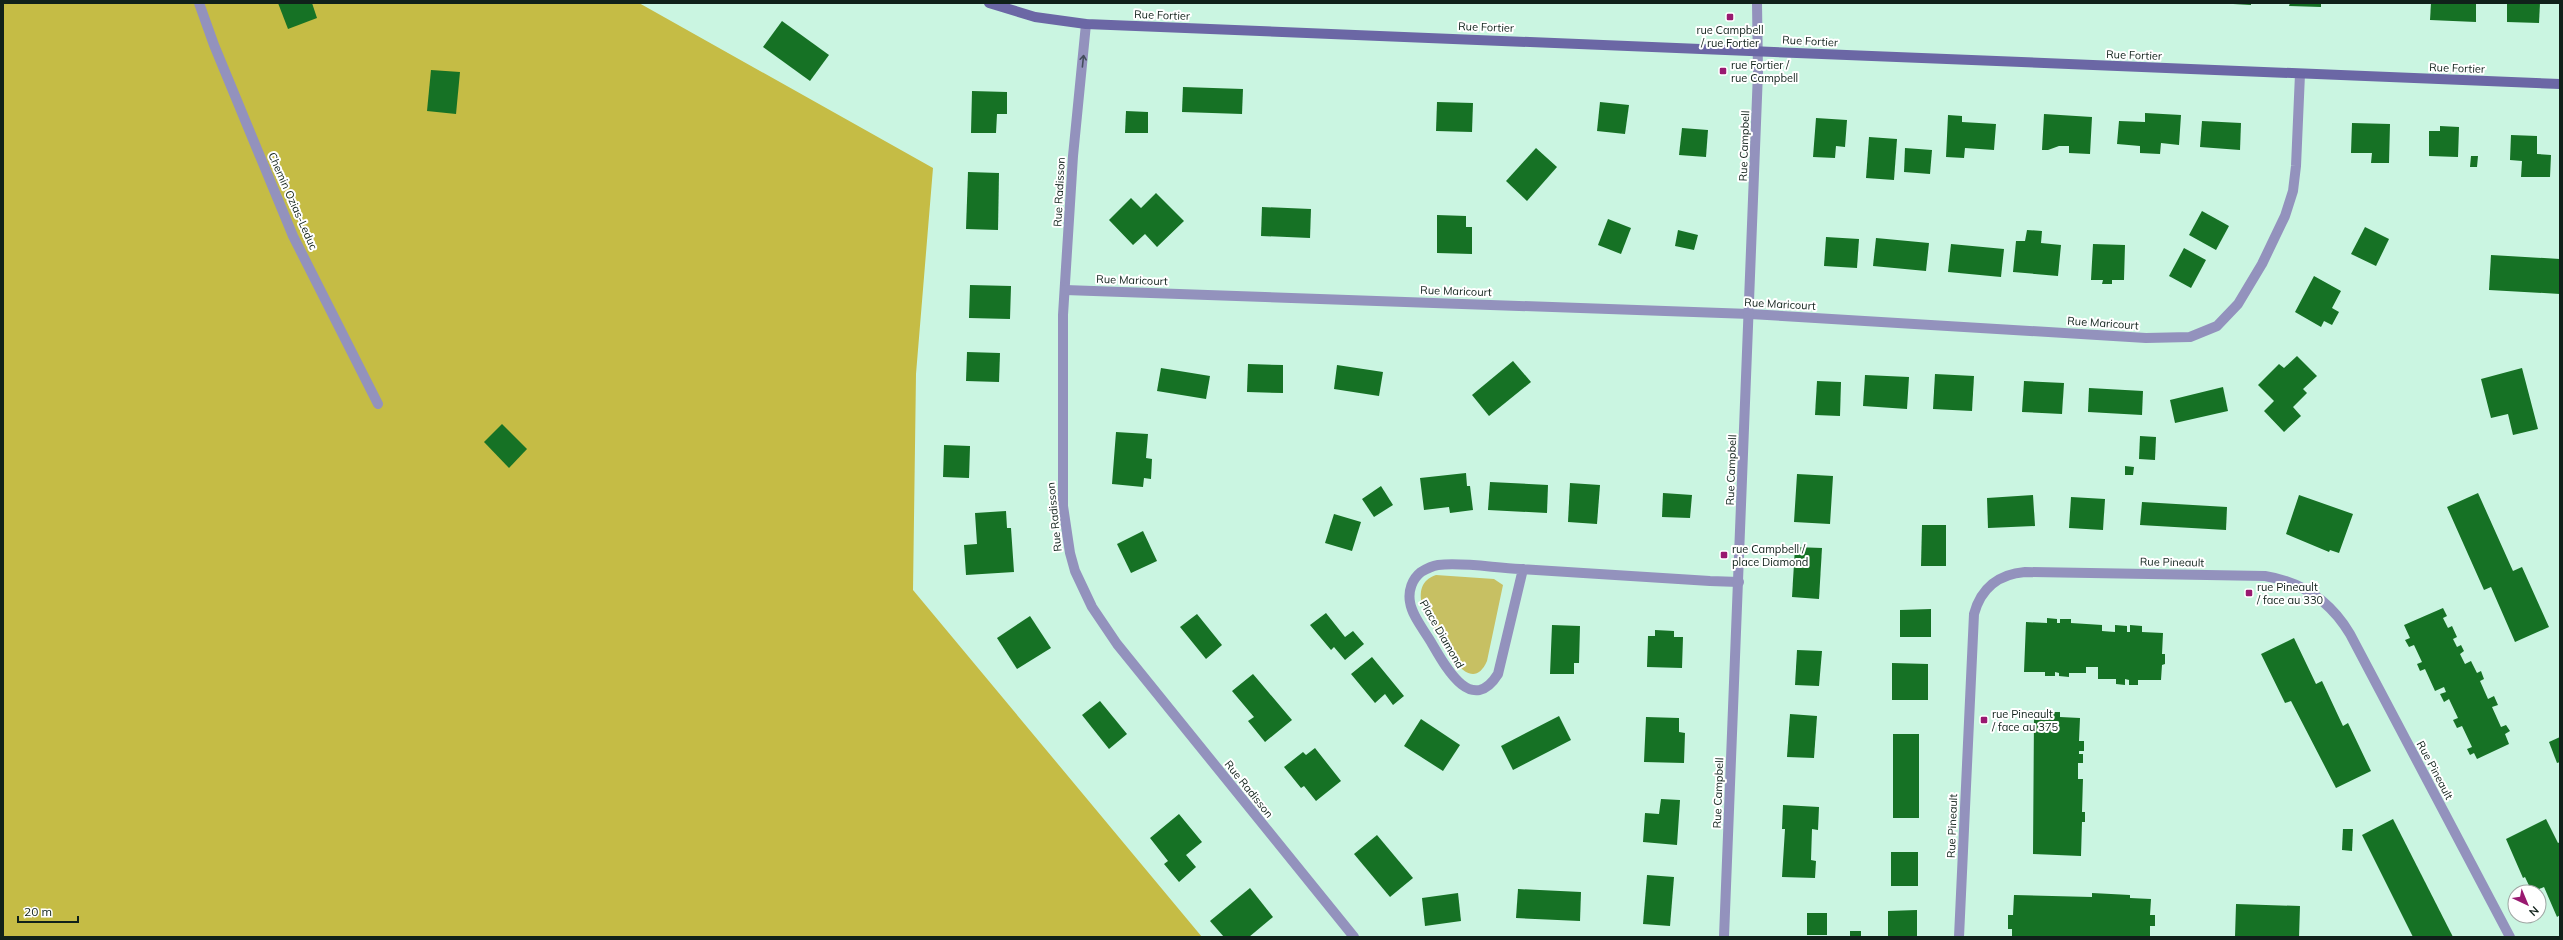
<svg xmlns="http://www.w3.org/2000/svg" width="2563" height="940" viewBox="0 0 2563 940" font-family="Mulish,sans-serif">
<rect width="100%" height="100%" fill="#caf5e1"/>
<path fill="#c7c063" d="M1436,575L1494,579L1503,585L1487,661C1467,706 1430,620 1422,605C1419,592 1421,580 1436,575Z"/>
<path fill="#c5bc45" d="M3,3H639L933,168L916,374L913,590L1202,937H3Z"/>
<g fill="#167225">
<path d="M278,3H312L317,18L288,29Z"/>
<path d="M2233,3H2251V5L2233,4Z"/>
<path d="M2290,3H2321V7L2289,6Z"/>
<path d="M2431,3H2476V22L2430,20Z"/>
<path d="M2507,3H2540L2539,23L2507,22Z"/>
<path d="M782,21L829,55L810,81L763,47Z"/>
<path d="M431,70L460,72L456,114L427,111Z"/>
<path d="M1183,87L1243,89L1242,114L1182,112Z"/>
<path d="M972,91L1007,92V114H997L996,133H971Z"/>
<path d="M1437,102L1473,103L1472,132L1436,131Z"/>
<path d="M1600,102L1629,105L1625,134L1597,131Z"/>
<path d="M1126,111L1148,112V133H1125Z"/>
<path d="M2145,113L2181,115L2179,145L2161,143L2160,154L2140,153V146L2117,144L2119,121L2145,122Z"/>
<path d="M2044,114L2092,117L2090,154L2069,153V146H2059L2048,150H2042Z"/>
<path d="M1948,115L1962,116V122L1996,124L1994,150L1965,148L1964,158L1946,157Z"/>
<path d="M1816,118L1847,120L1845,147L1836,146L1835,158L1813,157Z"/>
<path d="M2202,121L2241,123L2240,150L2200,147Z"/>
<path d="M2352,123L2390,124L2389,163H2371L2372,153H2351Z"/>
<path d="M2440,126L2459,127L2458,157L2429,156V131H2440Z"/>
<path d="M1682,128L1708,130L1706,157L1679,155Z"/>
<path d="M2511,135L2537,136V154L2551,155L2550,177H2521L2522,161L2510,160Z"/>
<path d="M1869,137L1897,139L1894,180L1866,178Z"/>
<path d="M1536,148L1557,167L1527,201L1506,181Z"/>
<path d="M1905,148L1932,150L1930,174L1904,172Z"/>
<path d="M2471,156H2478L2477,167H2470Z"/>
<path d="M968,172L999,173L998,230L966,229Z"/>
<path d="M1156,193L1184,221L1157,247L1145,234L1133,245L1109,220L1131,198L1141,208Z"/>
<path d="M1262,207L1311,209L1310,238L1261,236Z"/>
<path d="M2202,211L2229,226L2216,250L2189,235Z"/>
<path d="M1437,215L1466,216V227H1472V254L1437,253Z"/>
<path d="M1608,219L1631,228L1621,254L1598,245Z"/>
<path d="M2365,227L2389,239L2376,266L2351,254Z"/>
<path d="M1678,230L1698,235L1694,250L1675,246Z"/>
<path d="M2027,230L2042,231L2041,243L2061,245L2058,276L2013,272L2016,241H2025Z"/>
<path d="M1826,237L1859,239L1857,268L1824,266Z"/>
<path d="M1876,238L1929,243L1926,271L1873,266Z"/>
<path d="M1951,244L2004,249L2001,277L1948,272Z"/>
<path d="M2093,244L2125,245L2124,280H2112V284H2102L2103,280H2091Z"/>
<path d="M2184,248L2206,260L2191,288L2169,276Z"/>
<path d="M2491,255L2560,259V294L2489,290Z"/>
<path d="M2314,276L2341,291L2332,308L2339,312L2332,325L2324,321L2321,327L2295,312Z"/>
<path d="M970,285L1011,286L1010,319L969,318Z"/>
<path d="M967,352L1000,353L999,382L966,381Z"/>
<path d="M2297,356L2317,376L2303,389L2307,393L2293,407L2301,416L2284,432L2264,411L2274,401L2258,385L2279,364L2284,368Z"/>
<path d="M1513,361L1531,382L1489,416L1472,395Z"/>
<path d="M1248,364L1283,365V393L1247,392Z"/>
<path d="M1337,365L1383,372L1379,396L1334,389Z"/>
<path d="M1161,368L1210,376L1206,399L1157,391Z"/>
<path d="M2522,368L2538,429L2513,435L2508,414L2491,418L2481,379Z"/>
<path d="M1935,374L1974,376L1972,411L1933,409Z"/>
<path d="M1865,375L1909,377L1907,409L1863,406Z"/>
<path d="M1817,381L1841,382L1840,416L1815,415Z"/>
<path d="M2024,381L2064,383L2062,414L2022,412Z"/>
<path d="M2223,387L2228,411L2175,423L2170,400Z"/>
<path d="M2089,388L2143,391L2142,415L2088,412Z"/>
<path d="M502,424L527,449L509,468L484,442Z"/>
<path d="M1116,432L1148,434L1146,458L1152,459L1151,479L1144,478L1143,487L1112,484Z"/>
<path d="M2140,436L2156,437L2155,460L2139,459Z"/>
<path d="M944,445L970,446L969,478L943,477Z"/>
<path d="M2125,466L2134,467L2133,475H2125Z"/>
<path d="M1466,473L1467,486H1470L1473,510L1450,513L1449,507L1424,510L1420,478Z"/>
<path d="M1797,474L1833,476L1830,524L1794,522Z"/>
<path d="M1490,482L1548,485L1547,513L1488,510Z"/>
<path d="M1570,483L1600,485L1597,524L1568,522Z"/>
<path d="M1381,486L1393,505L1374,517L1362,499Z"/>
<path d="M1663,493L1692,495L1690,518L1662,517Z"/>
<path d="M2478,493L2513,571L2522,567L2549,627L2515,642L2491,587L2484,590L2447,507Z"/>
<path d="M2033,495L2035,526L1988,528L1987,498Z"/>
<path d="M2299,495L2353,514L2339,553L2330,550L2329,552L2286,534Z"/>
<path d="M2071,497L2105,499L2103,530L2069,528Z"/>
<path d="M2142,502L2227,507L2226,530L2140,525Z"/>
<path d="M1006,511L1007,528H1011L1014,572L966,575L964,545L977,544L975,513Z"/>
<path d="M1334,514L1361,522L1352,551L1325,543Z"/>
<path d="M1922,525H1946V566H1921Z"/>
<path d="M1143,531L1157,561L1131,573L1117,544Z"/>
<path d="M1795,547L1822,548L1819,599L1792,597Z"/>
<path d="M2443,608L2447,616L2443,618L2448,628L2452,626L2457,637L2453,639L2457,647L2461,645L2464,651L2460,654L2465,664L2471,661L2477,673L2481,671L2484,679L2480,681L2488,699L2494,696L2498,705L2492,707L2501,727L2506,725L2510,731L2505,734L2509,744L2477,759L2474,753L2470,755L2467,749L2472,747L2462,726L2457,728L2453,720L2458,718L2449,699L2444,702L2440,694L2446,692L2444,687L2435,691L2425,669L2420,671L2417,664L2422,662L2414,645L2409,647L2405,640L2410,638L2404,625Z"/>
<path d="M1931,609V637H1900V610Z"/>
<path d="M1326,613L1345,637L1353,631L1364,644L1345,660L1334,647L1331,650L1310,625Z"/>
<path d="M1197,614L1222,645L1206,659L1180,627Z"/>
<path d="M1030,616L1051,648L1017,669L997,638Z"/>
<path d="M2047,618L2057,619V623H2060V619H2071V623L2102,625V631L2115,632V625L2127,626V632H2130V625L2142,626V632L2163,633L2162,654H2165V664L2162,665L2161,680H2138V685H2129V680L2125,679V685L2116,684V679H2098V667H2086V673H2069V677L2059,676V673L2055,672V676H2045V672H2024L2026,622L2047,623Z"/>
<path d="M1552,625L1580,626L1579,663H1574V674H1550Z"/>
<path d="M1655,630L1674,631V637H1683L1682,668L1647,667L1648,636H1655Z"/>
<path d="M2294,638L2316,684L2322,681L2343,726L2348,723L2371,771L2336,788L2291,701L2285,703L2261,654Z"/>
<path d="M1797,650L1822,651L1819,686L1795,685Z"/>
<path d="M1372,657L1404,696L1393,705L1385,694L1375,703L1351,674Z"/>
<path d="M1892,663L1928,664V700H1892Z"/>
<path d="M1253,674L1292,720L1265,742L1248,721L1254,717L1232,691Z"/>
<path d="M1100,701L1127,734L1109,749L1082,715Z"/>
<path d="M2050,712H2060V717L2080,718L2079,741H2084V751H2079V754H2083V763H2078V779H2083L2082,812H2085V822H2082L2081,856L2033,854L2034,716L2050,717Z"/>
<path d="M1790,714L1817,716L1814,758L1787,757Z"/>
<path d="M1559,716L1571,740L1513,770L1501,746Z"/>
<path d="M1646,717L1679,718V732L1685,733L1684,763L1644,762Z"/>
<path d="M1421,719L1460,745L1443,771L1404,746Z"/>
<rect x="1893" y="734" width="26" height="84"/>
<path d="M2560,737V762L2557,763L2549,742Z"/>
<path d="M1315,748L1341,781L1316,801L1304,786L1301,788L1284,767L1303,752L1306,755Z"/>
<path d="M1661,799L1680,800L1677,845L1643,842L1645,813L1659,814Z"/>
<path d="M1783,805L1819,807L1818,830L1812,829L1811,860L1816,861L1815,878L1782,877L1785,829H1782Z"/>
<path d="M1179,814L1202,842L1186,855L1196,867L1179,882L1164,864L1168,861L1150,838Z"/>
<path d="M2393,819L2453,937H2413L2362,835Z"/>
<path d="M2546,819L2558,843L2560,842V915L2557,917L2544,887L2532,892L2525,877L2523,878L2506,839Z"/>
<path d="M2343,829H2353L2352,851L2342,850Z"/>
<path d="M1377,835L1413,878L1390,897L1354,854Z"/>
<rect x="1891" y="852" width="27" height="34"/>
<path d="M1647,875L1674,877L1670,926L1643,924Z"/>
<path d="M1250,888L1273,917L1249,937H1224L1210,921Z"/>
<path d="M1518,889L1581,892L1580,921L1516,918Z"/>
<path d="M1458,893L1461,921L1425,926L1422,898Z"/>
<path d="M2092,893L2130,895V898L2151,899L2150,915H2155V926H2150V937H2012V929H2008V915H2013L2014,895L2092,897Z"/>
<path d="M2236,904L2300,906L2299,937H2235Z"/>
<path d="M1917,910V937H1888V911Z"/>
<rect x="1807" y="913" width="20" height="22"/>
<rect x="1850" y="931" width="11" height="6"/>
</g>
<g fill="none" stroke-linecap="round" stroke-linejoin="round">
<g stroke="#9392bd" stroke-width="10">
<path d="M199,3L214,45L293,236L378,404"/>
<path d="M1086,24L1073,156L1063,315V506L1070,553L1075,571L1092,607L1117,644L1354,937"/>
<path d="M1065,290L1750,314L2146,338L2190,337L2217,326L2238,304L2262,264L2285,216L2293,191L2296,166L2300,74"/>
<path d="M1523,569L1498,674C1471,717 1444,664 1431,642C1424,630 1412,616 1410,602C1408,591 1412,579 1421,572C1426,569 1432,566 1438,565C1464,562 1494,568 1520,569C1583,573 1647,577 1710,581L1739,582"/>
<path d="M1724,937L1758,72L1757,3"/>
<path d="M1959,937L1974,614C1981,588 1999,574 2025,572L2265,576C2302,582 2331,602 2350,634L2510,937"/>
</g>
<path stroke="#6b67a5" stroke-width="10" d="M989,3L1035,17L1086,24L2560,84"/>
</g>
<defs><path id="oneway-shaft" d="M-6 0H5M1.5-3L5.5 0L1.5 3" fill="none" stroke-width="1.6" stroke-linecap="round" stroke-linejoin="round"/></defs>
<use stroke="#444e5b" href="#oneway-shaft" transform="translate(1083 61) rotate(-84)"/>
<g fill="#991970" stroke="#fff" stroke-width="1.5">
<rect x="1726" y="13" width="8" height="8" rx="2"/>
<rect x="1719" y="67" width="8" height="8" rx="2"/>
<rect x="1720" y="551" width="8" height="8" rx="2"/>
<rect x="2245" y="589" width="8" height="8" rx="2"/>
<rect x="1980" y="716" width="8" height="8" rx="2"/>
</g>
<g text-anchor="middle" stroke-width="4" stroke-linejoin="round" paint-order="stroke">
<g font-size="11" fill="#10211a" stroke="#fff">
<text transform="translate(1162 15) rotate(2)" y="4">Rue Fortier</text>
<text transform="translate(1486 27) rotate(2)" y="4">Rue Fortier</text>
<text transform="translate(1810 41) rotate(3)" y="4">Rue Fortier</text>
<text transform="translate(2134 55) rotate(2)" y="4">Rue Fortier</text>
<text transform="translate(2457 68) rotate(2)" y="4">Rue Fortier</text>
<text transform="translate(1744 146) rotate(-88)" y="4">Rue Campbell</text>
<text transform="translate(1059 192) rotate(-87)" y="4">Rue Radisson</text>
<text transform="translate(293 201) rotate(66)" y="4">Chemin Ozias-Leduc</text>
<text transform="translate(1132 280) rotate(2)" y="4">Rue Maricourt</text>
<text transform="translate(1456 291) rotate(2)" y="4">Rue Maricourt</text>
<text transform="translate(1780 304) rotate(3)" y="4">Rue Maricourt</text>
<text transform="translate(2103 323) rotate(4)" y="4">Rue Maricourt</text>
<text transform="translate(1731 470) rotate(-88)" y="4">Rue Campbell</text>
<text transform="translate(1054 517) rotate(-96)" y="4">Rue Radisson</text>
<text transform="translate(2172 562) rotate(1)" y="4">Rue Pineault</text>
<text transform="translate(1442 634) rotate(60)" y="4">Place Diamond</text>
<text transform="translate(2435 770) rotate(62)" y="4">Rue Pineault</text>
<text transform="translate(1249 789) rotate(51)" y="4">Rue Radisson</text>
<text transform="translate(1718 793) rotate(-88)" y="4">Rue Campbell</text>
<text transform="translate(1952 826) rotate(-88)" y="4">Rue Pineault</text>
</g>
<g font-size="11" fill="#10211a" stroke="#fff" text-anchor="start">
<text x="1730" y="34" text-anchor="middle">rue Campbell<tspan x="1730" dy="13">/ rue Fortier</tspan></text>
<text x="1731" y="69">rue Fortier /<tspan x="1731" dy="13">rue Campbell</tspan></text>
<text x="1732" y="553">rue Campbell /<tspan x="1732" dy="13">place Diamond</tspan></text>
<text x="2257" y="591">rue Pineault<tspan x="2257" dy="13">/ face au 330</tspan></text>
<text x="1992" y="718">rue Pineault<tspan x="1992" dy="13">/ face au 375</tspan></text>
</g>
</g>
<rect width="2563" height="940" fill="none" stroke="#10211a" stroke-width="8"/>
<g transform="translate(2527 904) rotate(136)"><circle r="19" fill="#ffffff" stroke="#9fa6a3"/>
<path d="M0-3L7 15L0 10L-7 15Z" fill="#991970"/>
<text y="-6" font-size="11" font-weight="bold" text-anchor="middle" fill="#10211a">N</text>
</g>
<path d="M18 916v6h60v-6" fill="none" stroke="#10211a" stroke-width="2"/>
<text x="24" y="916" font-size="12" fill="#10211a" stroke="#ffffff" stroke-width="3" paint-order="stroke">20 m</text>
</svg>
